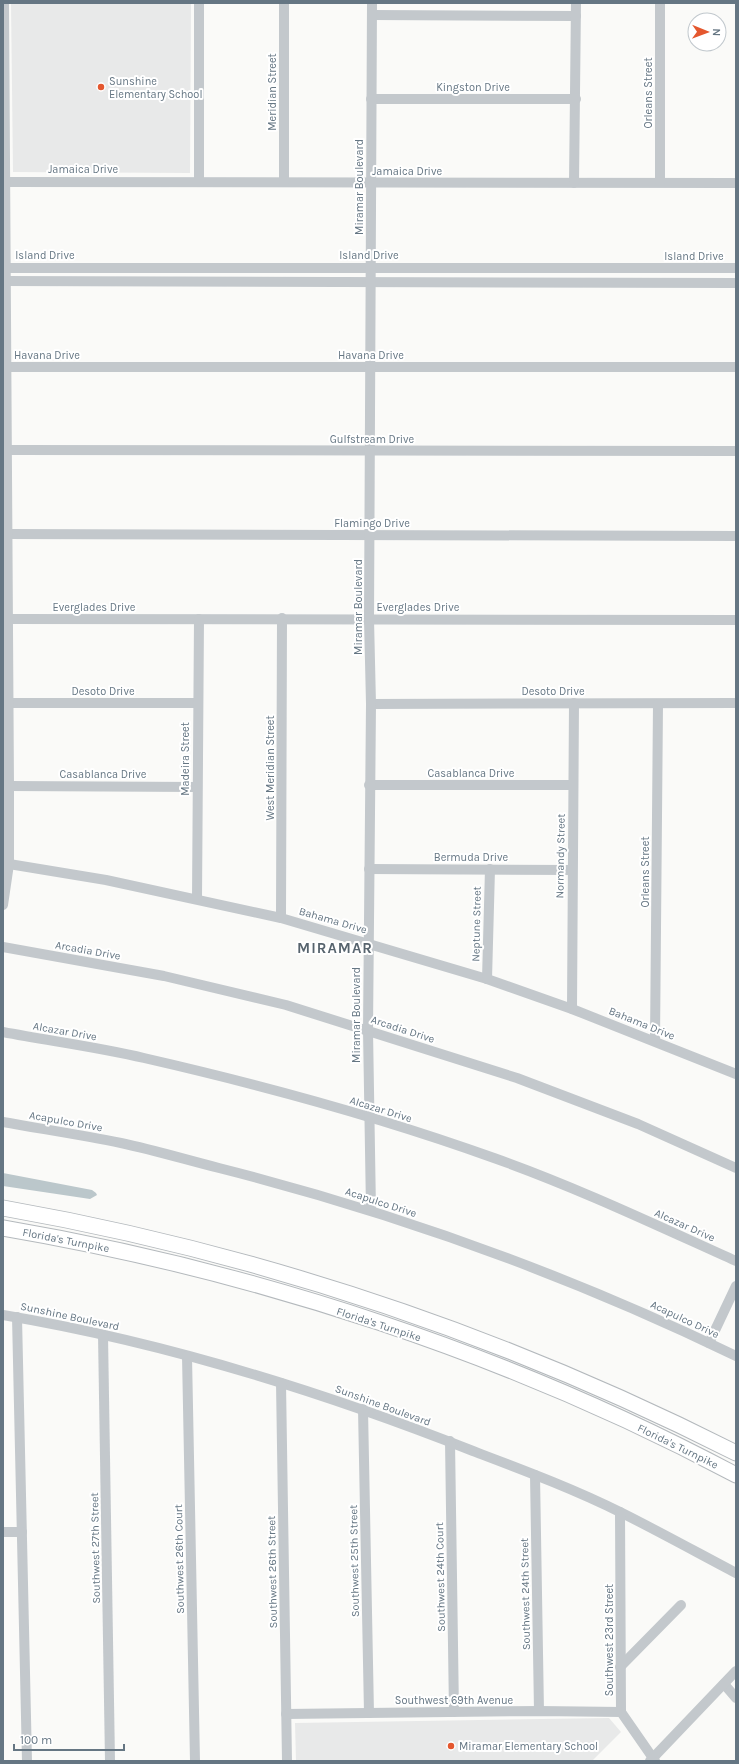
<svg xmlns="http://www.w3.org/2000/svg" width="739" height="1764" viewBox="0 0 739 1764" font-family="Karla,sans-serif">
<rect width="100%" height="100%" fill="#fafaf8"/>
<g fill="#e8e9e9">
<path d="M11,3H191L190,173L13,172Z"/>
<path d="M609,1718L621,1732L592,1761H296L295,1723Z"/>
</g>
<path fill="#bbc7cb" d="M3,1173L92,1190L96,1193L97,1195L90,1199L3,1186Z"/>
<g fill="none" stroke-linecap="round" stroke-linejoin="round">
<defs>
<g id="highway">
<path d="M3,1208C258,1253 505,1336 736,1453"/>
<path d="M3,1228C255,1271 509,1354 736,1475"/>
</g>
</defs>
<use href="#highway" stroke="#b4b9bd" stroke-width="17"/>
<g stroke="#c3c8cc" stroke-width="10">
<path d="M199,3V181"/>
<path d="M372,15L576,16"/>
<path d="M371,99H576"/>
<path d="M5,182L736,183"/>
<path d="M284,182V3"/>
<path d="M660,182V3"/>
<path d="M574,183L576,3"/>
<path d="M3,268H736"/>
<path d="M3,281L736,283"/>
<path d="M6,367H736"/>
<path d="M8,450L736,451"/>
<path d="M7,534L736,536"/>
<path d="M3,619L736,620"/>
<path d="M9,703H198"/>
<path d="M371,704L736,703"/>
<path d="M369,785H573"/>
<path d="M9,786L197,787"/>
<path d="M3,863L106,880L281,918L487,979L572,1009L736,1074"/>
<path d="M369,869L572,870"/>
<path d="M197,899L199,619"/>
<path d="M3,905L9,864V786L4,3"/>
<path d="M281,918L282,618"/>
<path d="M3,947L164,976L286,1005L517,1078L638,1124L736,1168"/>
<path d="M487,979L490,869"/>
<path d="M572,1009L574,703"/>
<path d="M3,1032C50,1041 98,1047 144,1058C262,1085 380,1117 494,1158C576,1187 656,1225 736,1261"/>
<path d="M655,1041L658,704"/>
<path d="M3,1122C42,1129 82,1135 121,1143C154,1150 187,1160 219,1168C397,1213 571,1276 736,1356"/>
<path d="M371,1210L368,1030L371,704L369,619L372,3"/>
<path d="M3,1315C164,1342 321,1391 473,1451C523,1470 574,1489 622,1513C660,1532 698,1553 736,1573"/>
<path d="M17,1317L27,1761"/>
<path d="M103,1335L110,1761"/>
<path d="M709,1343L736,1286"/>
<path d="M187,1356L195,1761"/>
<path d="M281,1383L287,1761"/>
<path d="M363,1409L369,1713"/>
<path d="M450,1441L454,1712"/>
<path d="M535,1475L539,1711"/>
<path d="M620,1512L621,1712L655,1761"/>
<path d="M3,1532H22"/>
<path d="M620,1667L681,1605"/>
<path d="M724,1684L736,1698"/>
<path d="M286,1714L539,1711L621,1712"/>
<path d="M650,1761L736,1671"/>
</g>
<use href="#highway" stroke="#fff" stroke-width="15"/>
</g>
<g fill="#e4572e" stroke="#fff" stroke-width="1.5">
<circle cx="101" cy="87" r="4"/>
<circle cx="451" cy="1746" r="4"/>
</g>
<g text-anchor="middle" stroke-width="4" stroke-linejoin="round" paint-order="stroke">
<g font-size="11" fill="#657683" stroke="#fff" text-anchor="start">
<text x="109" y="85">Sunshine<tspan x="109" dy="13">Elementary School</tspan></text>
<text x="459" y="1750">Miramar Elementary School</text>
</g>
<g font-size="11" fill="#657683" stroke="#fff">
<text x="473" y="91">Kingston Drive</text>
<text transform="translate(272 92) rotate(-90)" y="4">Meridian Street</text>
<text transform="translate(648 93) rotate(-90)" y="4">Orleans Street</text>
<text x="83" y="173">Jamaica Drive</text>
<text x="407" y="175">Jamaica Drive</text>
<text transform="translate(359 187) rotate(-90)" y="4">Miramar Boulevard</text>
<text x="45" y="259">Island Drive</text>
<text x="369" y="259">Island Drive</text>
<text x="694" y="260">Island Drive</text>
<text x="47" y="359">Havana Drive</text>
<text x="371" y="359">Havana Drive</text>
<text x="372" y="443">Gulfstream Drive</text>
<text x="372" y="527">Flamingo Drive</text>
<text x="94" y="611">Everglades Drive</text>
<text transform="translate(358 607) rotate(-90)" y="4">Miramar Boulevard</text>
<text x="418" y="611">Everglades Drive</text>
<text x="103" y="695">Desoto Drive</text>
<text x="553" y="695">Desoto Drive</text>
<text transform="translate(185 759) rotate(-90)" y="4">Madeira Street</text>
<text transform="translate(270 768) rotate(-90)" y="4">West Meridian Street</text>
<text x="471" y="777">Casablanca Drive</text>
<text x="103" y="778">Casablanca Drive</text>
<text transform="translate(560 856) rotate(-89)" y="4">Normandy Street</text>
<text x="471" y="861">Bermuda Drive</text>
<text transform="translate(645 872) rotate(-90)" y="4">Orleans Street</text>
<text transform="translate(333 920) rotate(16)" y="4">Bahama Drive</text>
<text transform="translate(476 924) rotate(-89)" y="4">Neptune Street</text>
<text transform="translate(88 950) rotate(10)" y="4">Arcadia Drive</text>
<text transform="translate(356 1015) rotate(-90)" y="4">Miramar Boulevard</text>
<text transform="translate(642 1023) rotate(22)" y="4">Bahama Drive</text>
<text transform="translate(403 1029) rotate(18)" y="4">Arcadia Drive</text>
<text transform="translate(65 1031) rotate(10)" y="4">Alcazar Drive</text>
<text transform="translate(381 1109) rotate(17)" y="4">Alcazar Drive</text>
<text transform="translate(66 1121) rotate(10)" y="4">Acapulco Drive</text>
<text transform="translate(381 1202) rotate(18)" y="4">Acapulco Drive</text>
<text transform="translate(685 1225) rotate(24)" y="4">Alcazar Drive</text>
<text transform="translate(66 1240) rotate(11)" y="4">Florida's Turnpike</text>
<text transform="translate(70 1316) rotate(12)" y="4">Sunshine Boulevard</text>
<text transform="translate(685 1319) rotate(25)" y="4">Acapulco Drive</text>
<text transform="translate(379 1324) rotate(18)" y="4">Florida's Turnpike</text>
<text transform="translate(383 1405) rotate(20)" y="4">Sunshine Boulevard</text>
<text transform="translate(678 1446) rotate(26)" y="4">Florida's Turnpike</text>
<text transform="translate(95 1548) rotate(-91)" y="4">Southwest 27th Street</text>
<text transform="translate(179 1559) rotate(-91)" y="4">Southwest 26th Court</text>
<text transform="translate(354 1561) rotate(-91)" y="4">Southwest 25th Street</text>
<text transform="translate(272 1572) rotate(-91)" y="4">Southwest 26th Street</text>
<text transform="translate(440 1577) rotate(-91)" y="4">Southwest 24th Court</text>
<text transform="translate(525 1594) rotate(-91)" y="4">Southwest 24th Street</text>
<text transform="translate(609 1640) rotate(-90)" y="4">Southwest 23rd Street</text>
<text x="454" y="1704">Southwest 69th Avenue</text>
</g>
<g font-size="15" font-weight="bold" letter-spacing="1" fill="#57646e" stroke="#fff">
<text x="335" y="953">MIRAMAR</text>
</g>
</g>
<rect width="739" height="1764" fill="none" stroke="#657683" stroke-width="8"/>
<g transform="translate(707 32) rotate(91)"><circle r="19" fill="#ffffff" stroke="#c1c8cd"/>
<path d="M0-3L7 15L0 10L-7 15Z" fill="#e4572e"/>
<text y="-6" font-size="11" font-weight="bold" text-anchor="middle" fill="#657683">N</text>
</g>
<path d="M14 1744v6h110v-6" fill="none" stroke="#657683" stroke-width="2"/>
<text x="20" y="1744" font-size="12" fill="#657683" stroke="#ffffff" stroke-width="3" paint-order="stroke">100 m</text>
</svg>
